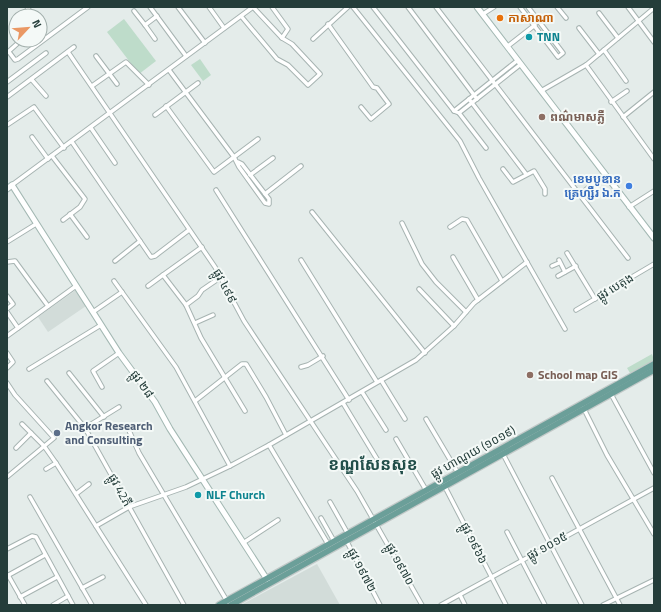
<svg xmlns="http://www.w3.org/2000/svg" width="661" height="612" viewBox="0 0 661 612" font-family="'Titillium Web','Noto Sans Khmer',sans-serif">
<rect width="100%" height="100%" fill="#e4ecea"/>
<g fill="#d2dcd9">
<path d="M76,290L86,306L48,332L38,317Z"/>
<path d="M317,564L340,605H241L263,593Z"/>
</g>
<g fill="#bedcca">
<path d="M124,19L156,61L139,74L107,32Z"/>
<path d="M200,59L211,75L203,81L191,65Z"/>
<path d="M652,354L654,360L630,373L627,368Z"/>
</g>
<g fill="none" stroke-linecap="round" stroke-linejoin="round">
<defs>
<g id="street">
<path d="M27,7L33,16"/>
<path d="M150,7L186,56"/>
<path d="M178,7L205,43"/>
<path d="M209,7L224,28"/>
<path d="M272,7L288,29L282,38"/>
<path d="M353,7L460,141L479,178L565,329"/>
<path d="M373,7L454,111L459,113L486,148"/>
<path d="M408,7L477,99"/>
<path d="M436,7L628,258"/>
<path d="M520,7L558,57L563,53L528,7"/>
<path d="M557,7L566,18"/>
<path d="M628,7L654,42"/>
<path d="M134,11L145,25L157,16"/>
<path d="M599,13L618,38"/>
<path d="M483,14L494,7"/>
<path d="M328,24L373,87L377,88L389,104L371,119L361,107"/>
<path d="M145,25L155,39"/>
<path d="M579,28L599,54"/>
<path d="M40,29L45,38"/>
<path d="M313,39L348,7"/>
<path d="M508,46L535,25"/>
<path d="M604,50L626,81"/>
<path d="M8,52L18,43"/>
<path d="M9,52L15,60L18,59L88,7"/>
<path d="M68,52L215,267L244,321L357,491L422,605"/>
<path d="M96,56L117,84"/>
<path d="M586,65L654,159"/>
<path d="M169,70L234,157L239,167L265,203L269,204V199L242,164L238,162"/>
<path d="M32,80L46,96"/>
<path d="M7,82L46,53"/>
<path d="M92,86L126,62L149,85"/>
<path d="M541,91L586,65L654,8"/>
<path d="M7,97L74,47"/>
<path d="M469,99L526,174"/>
<path d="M611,102L627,91"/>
<path d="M166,106L214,172L258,139"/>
<path d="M454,111L518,60"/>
<path d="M459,113L521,64"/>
<path d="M155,115L198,83"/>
<path d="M623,117L654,92"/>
<path d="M7,125L34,107L64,148"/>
<path d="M91,128L115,163"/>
<path d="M32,137L48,159"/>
<path d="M72,142L151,257L155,256L189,230"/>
<path d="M52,156L85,199L80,207L63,220"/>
<path d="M503,169L513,182L534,171L545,189V194"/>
<path d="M250,175L273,158"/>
<path d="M12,185L253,7L282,38L292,44L320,74L308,85L288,65L277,59L241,16"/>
<path d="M216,190L349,400"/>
<path d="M265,194L301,166"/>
<path d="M580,194L604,176"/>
<path d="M629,207L654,191"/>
<path d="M312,212L425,353"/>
<path d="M70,214L87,237"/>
<path d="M402,223L422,264L436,282L466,312"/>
<path d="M450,227L462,219L467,220L502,281"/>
<path d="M7,242L36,224"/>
<path d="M202,247L163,275L186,305L201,338L245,411"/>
<path d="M567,253L595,299"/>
<path d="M453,257L478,300"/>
<path d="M301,260L377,382"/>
<path d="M559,260L565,272"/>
<path d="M115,261L140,241"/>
<path d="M7,262L15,261L48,306"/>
<path d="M552,266L559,263"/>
<path d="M558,276L576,266"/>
<path d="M114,281L176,367L230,466"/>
<path d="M148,286L163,275"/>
<path d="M419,289L454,326"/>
<path d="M7,296L13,304L7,309"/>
<path d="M186,305L198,296L202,290L221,277"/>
<path d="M576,310L654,264"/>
<path d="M7,312L18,328"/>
<path d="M93,312L122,292"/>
<path d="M195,323L213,315"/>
<path d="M7,336L76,286"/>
<path d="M7,353L13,362L7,368"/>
<path d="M301,367L308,365L323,356"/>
<path d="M29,369L101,325"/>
<path d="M69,373L104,417"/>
<path d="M381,380L405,419"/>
<path d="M47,381L85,428L184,605"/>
<path d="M7,383L15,395L54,438L7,477"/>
<path d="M102,387L93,371L119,353"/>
<path d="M362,392L386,430"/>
<path d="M611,394L654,473"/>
<path d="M195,401L242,364H246L266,397L286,435"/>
<path d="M343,403L380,464"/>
<path d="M583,407L607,455L654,534"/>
<path d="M426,419L458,473"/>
<path d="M22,424L44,446L56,463L146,605"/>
<path d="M127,426L139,453L227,601"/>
<path d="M85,428L119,407"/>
<path d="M396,439L426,490"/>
<path d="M269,445L328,544"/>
<path d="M16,448L31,433"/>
<path d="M503,454L582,605"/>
<path d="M46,469L56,463"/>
<path d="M552,478L620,605"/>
<path d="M444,485L506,605"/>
<path d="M76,494L89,484"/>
<path d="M30,497L92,605"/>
<path d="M330,502L348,534"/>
<path d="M321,518L334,541"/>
<path d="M96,526L129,507L186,487L230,466L269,445L416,360L454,326L474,303L527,262"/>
<path d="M507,532L545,605"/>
<path d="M346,540L380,605"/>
<path d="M243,543L278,520"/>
<path d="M7,549L32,536L36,537L73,605"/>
<path d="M8,575L25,605"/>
<path d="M7,576L45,555"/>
<path d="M82,588L103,577"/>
<path d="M460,595L465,605"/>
<path d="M20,597L57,577"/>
<path d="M53,605L68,596"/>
<path d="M441,605L654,488"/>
<path d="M603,605L654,580"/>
</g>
<g id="secondary">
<path d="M477,7L654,238"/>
<path d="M7,189L12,185L119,353L155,402L170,429L268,581"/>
</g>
<g id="primary">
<path d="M219,605L654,364"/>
<path d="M231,605L654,370"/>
</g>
</defs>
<use href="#street" stroke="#a7b4b2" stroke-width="5.5"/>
<use href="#secondary" stroke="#a3b8b3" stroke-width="7"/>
<use href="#primary" stroke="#c2c9c8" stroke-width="8"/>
<use href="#street" stroke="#fff" stroke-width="3.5"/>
<use href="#secondary" stroke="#fff" stroke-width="5"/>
<use href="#primary" stroke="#6b9f99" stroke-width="5.5"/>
</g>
<circle fill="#e8710a" stroke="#f4f9f7" stroke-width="1.5" cx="500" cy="18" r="4"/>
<g fill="#0f9aa8" stroke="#f4f9f7" stroke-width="1.5">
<circle cx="529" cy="37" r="4"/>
<circle cx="198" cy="495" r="4"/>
</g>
<g fill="#8d6e63" stroke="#f4f9f7" stroke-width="1.5">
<circle cx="542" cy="117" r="4"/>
<circle cx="530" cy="375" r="4"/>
</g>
<circle fill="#3f7fe0" stroke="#f4f9f7" stroke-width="1.5" cx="629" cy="186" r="4"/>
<circle fill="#5c6f8a" stroke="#f4f9f7" stroke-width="1.5" cx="57" cy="433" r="4"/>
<g text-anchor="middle" stroke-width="4" stroke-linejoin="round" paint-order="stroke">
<g font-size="12" font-weight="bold" fill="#c56008" stroke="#f4f9f7" text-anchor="start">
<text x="508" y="22">កាសាណា</text>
</g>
<g font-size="12" font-weight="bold" fill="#0d838f" stroke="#f4f9f7" text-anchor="start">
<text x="537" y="41">TNN</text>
<text x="206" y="499">NLF Church</text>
</g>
<g font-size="12" font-weight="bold" fill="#785e54" stroke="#f4f9f7" text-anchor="start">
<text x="550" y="121">ពណ៌មាសភ្លឺ</text>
<text x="538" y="379">School map GIS</text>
</g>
<g font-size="12" font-weight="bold" fill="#366cbe" stroke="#f4f9f7" text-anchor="end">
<text x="621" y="183">ខេមបូឌាន<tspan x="621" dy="14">ត្រេហ្សឺរ ឯ.ក</tspan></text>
</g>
<g font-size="12" fill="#243d3a" stroke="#f4f9f7">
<text transform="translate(225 286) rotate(62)" y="4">ផ្លូវ ៤៩៩</text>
<text transform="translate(615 287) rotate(-31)" y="4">ផ្លូវ បេតុង</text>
<text transform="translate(142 384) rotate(54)" y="4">ផ្លូវ ២៨</text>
<text transform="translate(473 452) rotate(-29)" y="4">ផ្លូវ ហាណូយ (១០១៩)</text>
<text transform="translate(120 490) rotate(61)" y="4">ផ្លូវ 42ភី</text>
<text transform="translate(474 543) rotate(63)" y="4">ផ្លូវ ១៩៦៦</text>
<text transform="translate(547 546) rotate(-29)" y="4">ផ្លូវ ១០១៥</text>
<text transform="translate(400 564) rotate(61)" y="4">ផ្លូវ ១៩៧០</text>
<text transform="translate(362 570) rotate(62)" y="4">ផ្លូវ ១៩៧២</text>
</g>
<g font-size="12" font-weight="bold" fill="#4e5e75" stroke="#f4f9f7" text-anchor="start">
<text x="65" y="430">Angkor Research<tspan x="65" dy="14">and Consulting</tspan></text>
</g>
<g font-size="16" font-weight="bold" fill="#214e49" stroke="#f4f9f7">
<text x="373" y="470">ខណ្ឌសែនសុខ</text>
</g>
</g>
<rect width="661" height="612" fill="none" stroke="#243d3a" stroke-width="16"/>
<g transform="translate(28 28) rotate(64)"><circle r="19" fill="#f4f9f7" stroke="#a1aeab"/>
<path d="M0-3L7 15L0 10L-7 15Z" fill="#ea9864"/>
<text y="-6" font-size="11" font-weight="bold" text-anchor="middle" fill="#243d3a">N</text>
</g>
</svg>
